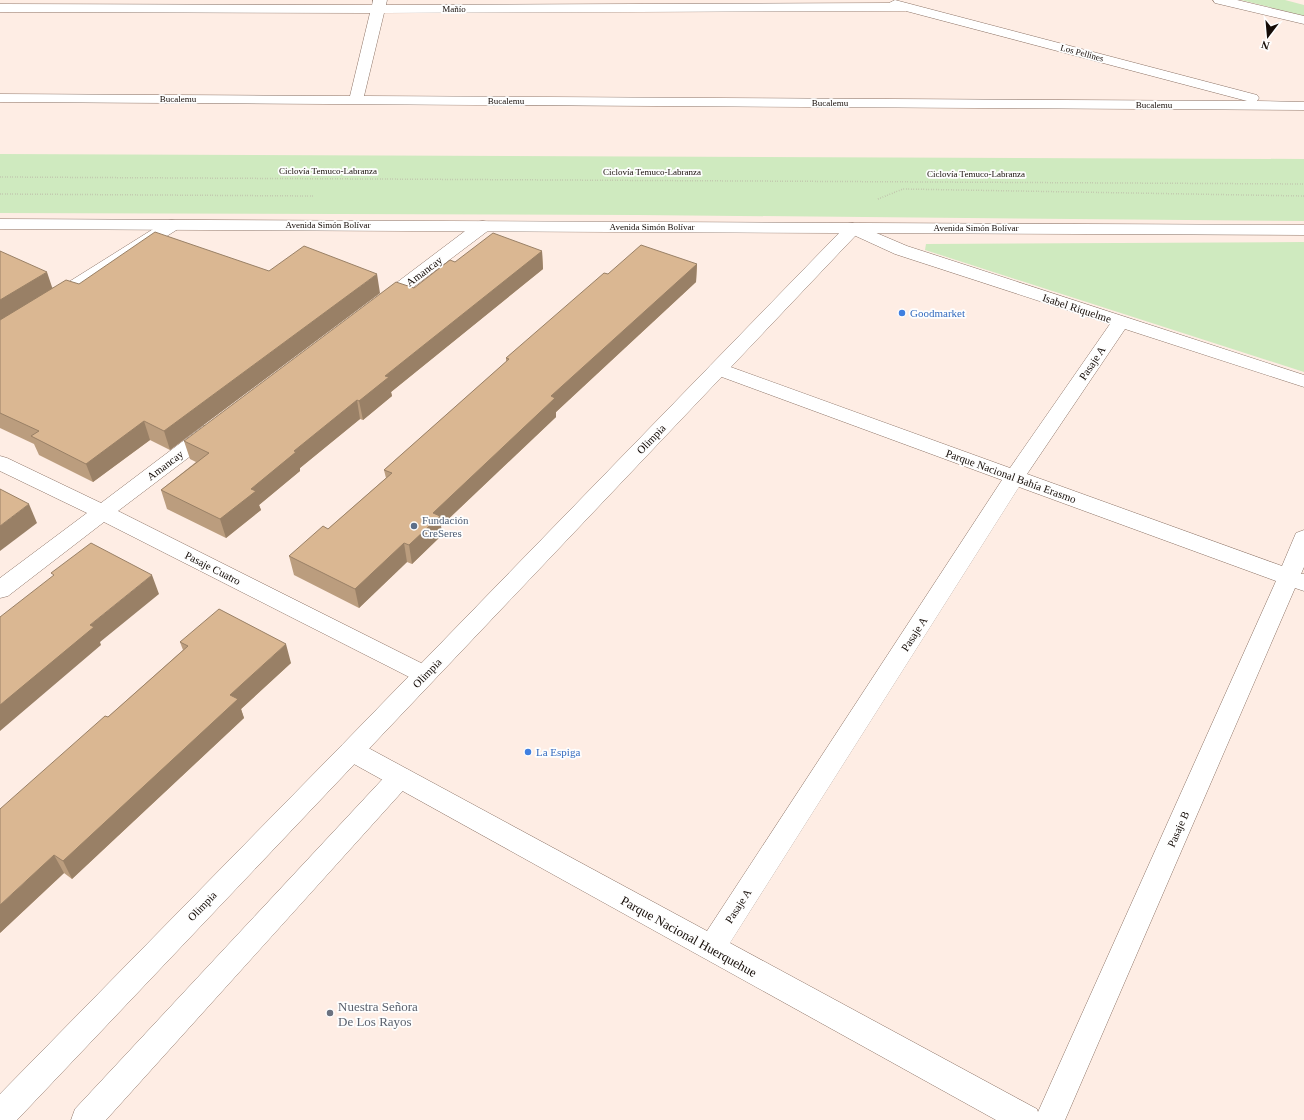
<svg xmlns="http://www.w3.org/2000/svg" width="1304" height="1120" viewBox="0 0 1304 1120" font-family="'Times New Roman',serif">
<rect width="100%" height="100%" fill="#feede4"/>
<g fill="#cfeabf">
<path d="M1241,0H1285L1304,5V16Z"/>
<path d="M0,154L1304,159V221L638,215L0,213Z"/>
<path d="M1304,242V372L925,250L926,244Z"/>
</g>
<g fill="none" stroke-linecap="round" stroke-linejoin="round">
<defs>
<g id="minor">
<path d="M373,0H387L386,5L889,3L895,0L1257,95L1259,98L1257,101L1304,102V110L0,102V94L350,96L370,13L0,12V4L372,5ZM906,11L1247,101L364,96L384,13Z"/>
<path d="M172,220L178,221L180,225L178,229L7,337L0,339V325L166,221Z"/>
<path d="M483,221L489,222L491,226L489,230L387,307L381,308L375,307L372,303L375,299L477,222Z"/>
<path d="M853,223L907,246L1304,375V387L1125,329L1027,474L1282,566L1296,533L1304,530V567L1301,574H1304V591L1295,588L1065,1120H996L343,758L340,751L343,744L352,741L361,744L707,931L1002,480L711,373L708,369L711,365L718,363L725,365L1010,468L1110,324L895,254L847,232L845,228L847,224ZM1019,487L1276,581L1038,1112L1037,1109L730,943Z"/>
<path d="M210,425L217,426L220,431L217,436L118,511L433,669L437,675L433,681L425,684L417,681L104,522L8,596L0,598V578L87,513L0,471V456L7,458L101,503L203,426Z"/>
</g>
<g id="tertiary">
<path d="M0,219L1304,225V235L858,233L17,1120H0V1094L343,744L839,233L0,229Z"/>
<path d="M400,767L409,770L413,777L409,784L106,1120H71L75,1109L391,770Z"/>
</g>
<path id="secondary" d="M1213,0H1237L1304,16V24L1215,3Z"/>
</defs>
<use href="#minor" stroke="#8d7467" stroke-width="1"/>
<use href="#tertiary" stroke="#8d7467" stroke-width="1"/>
<use href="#secondary" stroke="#8d7467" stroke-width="1"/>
<g stroke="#b7a9a1" stroke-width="1.5" stroke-dasharray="0.5 2" stroke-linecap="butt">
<path d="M0,177L1304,184"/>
<path d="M0,194L313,196"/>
<path d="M878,199L903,189L1304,196"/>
</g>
<use href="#minor" fill="#fff" fill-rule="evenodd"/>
<use href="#tertiary" fill="#fff" fill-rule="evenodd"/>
<use href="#secondary" fill="#fff" fill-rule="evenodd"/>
</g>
<g fill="#bb9d7e">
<path d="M0,251L53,288L79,284L269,271L380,293L170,450L150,440L93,482L39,455L34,444L0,428Z"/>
<path d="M542,251L543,269L391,392L392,396L363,420L360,419L300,468V471L259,505L261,510L226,538L167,509L161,490L196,462L190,459L184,441L414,288L455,262Z"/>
<path d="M697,264L696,282L556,412V417L441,526L442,535L412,564L407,562L359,608L294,575L289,556L328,529L386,478L384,470L506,362V358L608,274Z"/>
<path d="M180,642L291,663L241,709L244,718L72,879L64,873L0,933L108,717L183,650Z"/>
</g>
<g fill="#998066">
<path d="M542,251L543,269L391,392L392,396L363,420L359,401L385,376Z"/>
<path d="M697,264L696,282L556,412V417L441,526L442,535L412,564L409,545L433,513L551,396Z"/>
<path d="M47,272L53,290L0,323V300Z"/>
<path d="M377,274L380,293L170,450L164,431Z"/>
<path d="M357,400L360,419L300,468V471L259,505L261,510L226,538L220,519L251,489L294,451Z"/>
<path d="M144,421L150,440L93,482L86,464Z"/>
<path d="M29,504L37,523L0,551V526Z"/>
<path d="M404,543L407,562L359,608L355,589Z"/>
<path d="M152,575L159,594L100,642L101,645L0,731V705L90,625Z"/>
<path d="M286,644L291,663L241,709L244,718L72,879L63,861L230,695Z"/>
<path d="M54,855L64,873L0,933V905Z"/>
</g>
<g fill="#dab792" stroke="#998066">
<path d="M155,232L269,271L304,246L377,274L164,431L144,421L86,464L31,436L39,431L0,413V320L66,280L79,284Z"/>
<path d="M493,233L542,251L385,376L389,377L359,401L357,400L294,451L296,452L251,489L256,491L220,519L161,490L209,453L184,441L396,282L414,288L450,260L455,262Z"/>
<path d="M641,245L697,264L551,396L555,398L433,513L440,516L409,545L404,543L355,589L289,556L323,526L328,529L392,473L384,470L509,359L506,358L604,273L608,274Z"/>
<path d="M0,251L47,272L0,300Z"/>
<path d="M0,489L29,504L0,526Z"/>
<path d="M91,543L152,575L90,625L94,627L0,705V617L54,575L51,573Z"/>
<path d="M219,609L286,644L230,695L238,699L63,861L54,855L0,905V809L105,716L108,717L188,646L180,642Z"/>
</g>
<g fill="#3f7fe0" stroke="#fefefe" stroke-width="1.5">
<circle cx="902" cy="313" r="4"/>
<circle cx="528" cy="752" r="4"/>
</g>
<circle fill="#5c6f8a" stroke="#fefefe" stroke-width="1.5" cx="414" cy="526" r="4"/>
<circle fill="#6b7280" stroke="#fefefe" stroke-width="1.5" cx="330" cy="1013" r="4"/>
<g text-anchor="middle" stroke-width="3.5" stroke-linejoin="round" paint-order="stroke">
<g font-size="9" fill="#150c07" stroke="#fefefe">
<text x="454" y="12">Mañío</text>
<text transform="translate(1082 53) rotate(15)" y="3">Los Pellines</text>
<text x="178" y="102">Bucalemu</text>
<text x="506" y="104">Bucalemu</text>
<text x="830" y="106">Bucalemu</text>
<text x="1154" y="108">Bucalemu</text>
<text x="328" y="174">Ciclovía Temuco-Labranza</text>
<text x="652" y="175">Ciclovía Temuco-Labranza</text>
<text x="976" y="177">Ciclovía Temuco-Labranza</text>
<text x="328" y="228">Avenida Simón Bolívar</text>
<text x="652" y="230">Avenida Simón Bolívar</text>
<text x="976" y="231">Avenida Simón Bolívar</text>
</g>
<g font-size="11" fill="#150c07" stroke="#fefefe">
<text transform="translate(424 271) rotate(-37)" y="4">Amancay</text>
<text transform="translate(1077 308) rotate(18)" y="4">Isabel Riquelme</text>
<text transform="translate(1092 363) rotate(-56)" y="4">Pasaje A</text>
<text transform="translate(651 439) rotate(-46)" y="4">Olimpia</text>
<text transform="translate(165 465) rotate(-37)" y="4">Amancay</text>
<text transform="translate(1011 476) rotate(20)" y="4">Parque Nacional Bahía Erasmo</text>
<text transform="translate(213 568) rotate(27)" y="4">Pasaje Cuatro</text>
<text transform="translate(914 634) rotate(-57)" y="4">Pasaje A</text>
<text transform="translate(427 673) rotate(-46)" y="4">Olimpia</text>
<text transform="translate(1178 829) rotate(-66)" y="4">Pasaje B</text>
<text transform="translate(202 906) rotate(-46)" y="4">Olimpia</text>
<text transform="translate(738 906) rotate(-57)" y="4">Pasaje A</text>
</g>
<g font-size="11" fill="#366cbe" stroke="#fefefe" text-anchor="start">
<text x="910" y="317">Goodmarket</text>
<text x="536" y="756">La Espiga</text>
</g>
<g font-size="11" fill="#4e5e75" stroke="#fefefe" text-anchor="start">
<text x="422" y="524">Fundación<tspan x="422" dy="13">CreSeres</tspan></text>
</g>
<g font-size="13" fill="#150c07" stroke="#fefefe">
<text transform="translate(689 936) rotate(29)" y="5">Parque Nacional Huerquehue</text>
</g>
<g font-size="13" fill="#5b616d" stroke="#fefefe" text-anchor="start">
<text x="338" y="1011">Nuestra Señora<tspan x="338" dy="15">De Los Rayos</tspan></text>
</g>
</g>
<g transform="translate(1268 36) rotate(196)" stroke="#fefefe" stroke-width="3" paint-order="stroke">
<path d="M0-3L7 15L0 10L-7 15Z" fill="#150c07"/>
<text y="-6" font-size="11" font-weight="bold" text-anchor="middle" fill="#150c07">N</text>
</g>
</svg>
